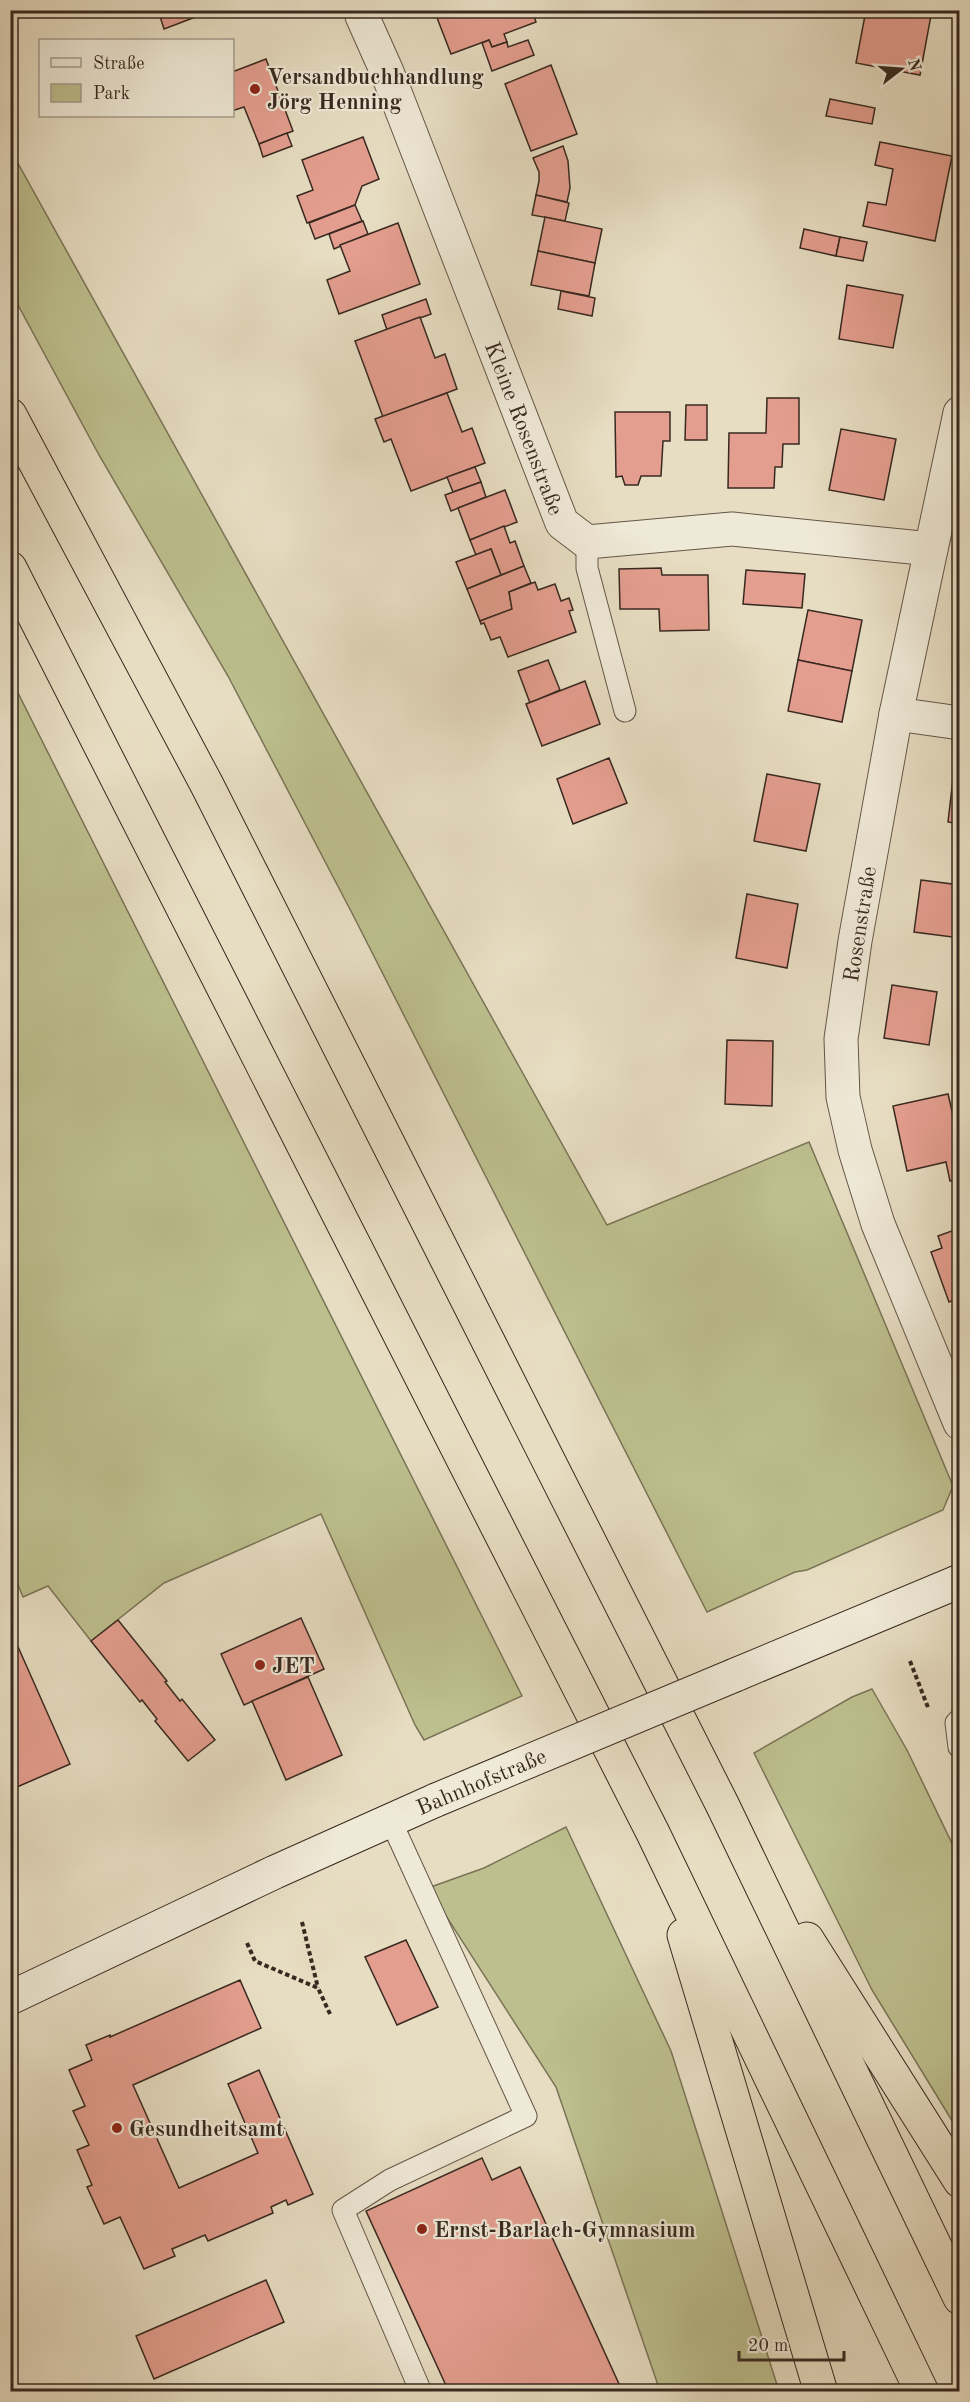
<svg xmlns="http://www.w3.org/2000/svg" width="970" height="2402" viewBox="0 0 970 2402" font-family="'Old Standard TT',serif">
<rect width="100%" height="100%" fill="#e7ddc2"/>
<filter id="stains"><feTurbulence type="fractalNoise" baseFrequency=".00333" numOctaves="4"/><feColorMatrix values="0 0 0 0 .2 0 0 0 0 .09 0 0 0 0 .02 0 0 0 .5 -.17"/></filter>
<radialGradient id="worn" r=".72"><stop offset=".6" stop-color="#630" stop-opacity="0"/><stop offset="1" stop-color="#630" stop-opacity=".3"/></radialGradient>
<g fill="#bdbf8e" stroke="#7a7457" stroke-width="1.5">
<path d="M10,149L607,1225L809,1142L953,1486L943,1510L807,1570L795,1572L707,1612L353,915L228,676L99,455L11,292Z"/>
<path d="M10,677L522,1696L424,1740L415,1725L321,1514L164,1583L91,1641L48,1586L23,1597L11,1568Z"/>
<path d="M872,1689L907,1750L959,1858V2132L872,1990L754,1753L852,1697Z"/>
<path d="M566,1827L671,2051L779,2391H660L556,2087L428,1888L484,1868Z"/>
</g>
<g fill="#e49e8f" stroke="#382920" stroke-width="1.5">
<path d="M158,10H214L164,29Z"/>
<path d="M434,10H532L536,22L504,34L507,42L492,47L489,40L451,54Z"/>
<path d="M866,10H932L920,75L856,63Z"/>
<path d="M489,40L492,47L507,42L508,47L528,40L534,55L492,71L482,43Z"/>
<path d="M266,59L293,131L259,144L244,107L232,111V72Z"/>
<path d="M551,65L577,134L531,151L505,84Z"/>
<path d="M830,99L875,108L872,124L826,116Z"/>
<path d="M287,133L292,146L263,157L259,144Z"/>
<path d="M363,137L379,179L362,186L355,205L307,223L297,196L313,190L302,160Z"/>
<path d="M880,142L952,156L935,241L863,226L868,202L886,205L893,169L875,165Z"/>
<path d="M563,146L568,161L570,188L567,202L536,195L539,181V172L533,158Z"/>
<path d="M536,195L569,203L565,221L532,215Z"/>
<path d="M355,205L362,221L315,239L309,223Z"/>
<path d="M545,217L602,229L595,263L538,251Z"/>
<path d="M363,221L368,234L334,249L329,234Z"/>
<path d="M398,223L420,284L339,314L327,280L350,271L340,245Z"/>
<path d="M804,229L840,237L836,256L800,248Z"/>
<path d="M840,237L867,242L863,261L836,256Z"/>
<path d="M538,251L595,263L589,296L531,285Z"/>
<path d="M847,285L903,295L893,348L839,339Z"/>
<path d="M561,291L595,298L592,316L558,309Z"/>
<path d="M426,299L431,314L387,330L382,315Z"/>
<path d="M420,317L435,358L445,354L457,389L383,417L355,341Z"/>
<path d="M447,393L462,432L472,428L485,463L411,491L391,439L384,442L375,419Z"/>
<path d="M767,398H799V444H783L782,467H775L774,488H728L729,433H766Z"/>
<path d="M686,405H707V440H685Z"/>
<path d="M615,412H670V441H663L661,476H641L638,485H625L622,476L616,477Z"/>
<path d="M841,429L896,439L884,500L829,490Z"/>
<path d="M475,467L481,482L453,492L447,477Z"/>
<path d="M481,482L486,497L451,511L445,495Z"/>
<path d="M505,490L517,522L470,540L458,508Z"/>
<path d="M504,526L510,543L515,541L524,566L501,575L491,549L476,555L470,540Z"/>
<path d="M491,549L501,575L467,589L456,562Z"/>
<path d="M524,566L531,583L509,592L512,609L480,621L467,589Z"/>
<path d="M661,568L662,575H708L709,630L660,631L659,609H620L619,569Z"/>
<path d="M746,570L805,574L802,608L743,604Z"/>
<path d="M535,582L538,590L555,584L561,601L569,598L573,610L569,611L576,632L508,657L500,637L491,640L484,623L481,624L480,621L512,609L509,592Z"/>
<path d="M808,610L862,620L852,671L798,660Z"/>
<path d="M548,660L560,690L530,703L518,671Z"/>
<path d="M798,660L852,671L842,722L788,711Z"/>
<path d="M585,681L600,724L542,746L526,704Z"/>
<path d="M609,758L627,803L573,824L557,779Z"/>
<path d="M954,770H960V824L948,822Z"/>
<path d="M767,774L820,784L806,851L754,841Z"/>
<path d="M921,880L960,885V938L914,932Z"/>
<path d="M747,894L798,904L787,968L736,958Z"/>
<path d="M892,985L937,992L929,1045L884,1038Z"/>
<path d="M727,1040L773,1041L772,1106L725,1104Z"/>
<path d="M948,1094L960,1145V1179L950,1181L946,1162L907,1171L893,1106Z"/>
<path d="M960,1228V1298L949,1302L931,1252L942,1248L938,1236Z"/>
<path d="M301,1618L324,1669L244,1705L221,1654Z"/>
<path d="M118,1620L167,1681L165,1682L180,1701L182,1699L215,1740L188,1761L155,1721L157,1719L142,1700L140,1702L91,1641Z"/>
<path d="M11,1631L70,1764L10,1790V1632Z"/>
<path d="M308,1677L342,1755L286,1780L252,1701Z"/>
<path d="M406,1940L438,2007L397,2025L365,1957Z"/>
<path d="M240,1980L261,2028L133,2085L179,2188L258,2153L228,2084L259,2070L313,2194L288,2205L286,2200L271,2207L273,2213L208,2241L205,2235L172,2249L175,2256L144,2269L120,2217L104,2224L87,2187L92,2185L77,2150L89,2145L73,2111L85,2106L69,2070L92,2060L86,2045L110,2035V2037Z"/>
<path d="M482,2158L492,2180L520,2167L619,2384L602,2392H449L366,2211Z"/>
<path d="M266,2280L284,2322L154,2379L136,2336Z"/>
</g>
<g fill="none" stroke-linecap="round" stroke-linejoin="round">
<defs>
<g id="lane">
<path d="M587,542V568L625,711"/>
<path d="M959,1747L956,1723L960,1719"/>
<path d="M390,1819L526,2116L390,2180L343,2210L421,2392"/>
</g>
<g id="street">
<path d="M362,16L387,72L562,523L587,542L732,529L931,549"/>
<path d="M960,413L896,714L855,941L841,1039L843,1097L855,1150L878,1224L960,1423"/>
<path d="M896,714L960,723"/>
</g>
<g id="secondary">
<path d="M735,1675L960,1581"/>
<path d="M10,1998L275,1872L436,1800"/>
</g>
<g id="highway">
<path d="M10,415L207,785L722,1804L960,2298"/>
<path d="M10,568L653,1833L922,2392"/>
<path d="M684,1935L821,2392"/>
<path d="M807,1939L960,2181"/>
</g>
</defs>
<use href="#lane" stroke="#645648" stroke-width="23"/>
<use href="#street" stroke="#645648" stroke-width="35"/>
<use href="#secondary" stroke="#382920" stroke-width="35"/>
<use href="#highway" stroke="#382920" stroke-width="35"/>
<g stroke="#382920" stroke-width="4" stroke-dasharray="4.5 3" stroke-linecap="butt">
<path d="M910,1661L929,1710"/>
<path d="M302,1922L318,1988"/>
<path d="M247,1943L255,1961L318,1988L330,2014"/>
</g>
<use href="#lane" stroke="#efe9d7" stroke-width="21"/>
<use href="#street" stroke="#efe9d7" stroke-width="33"/>
<use href="#secondary" stroke="#efe9d7" stroke-width="33"/>
<use href="#highway" stroke="#e7ddc2" stroke-width="33"/>
<defs>
<path id="secondary-bridge" d="M436,1800L735,1675"/>
</defs>
<use href="#secondary-bridge" stroke="#382920" stroke-width="35" stroke-linecap="butt"/>
<use href="#secondary-bridge" stroke="#efe9d7" stroke-width="33"/>
</g>
<g fill="#8f2418" stroke="#efe9d7" stroke-width="2">
<circle cx="255" cy="89" r="6"/>
<circle cx="260" cy="1665" r="6"/>
<circle cx="117" cy="2128" r="6"/>
<circle cx="422" cy="2229" r="6"/>
</g>
<g text-anchor="middle" stroke-width="4.5" stroke-linejoin="round" paint-order="stroke">
<g font-size="22" font-weight="bold" fill="#382920" stroke="#efe9d7" text-anchor="start">
<text x="267" y="84">Versandbuchhandlung<tspan x="267" dy="25">Jörg Henning</tspan></text>
<text x="272" y="1673">JET</text>
<text x="129" y="2136">Gesundheitsamt</text>
<text x="434" y="2237">Ernst-Barlach-Gymnasium</text>
</g>
<g font-size="22" fill="#382920" stroke="#efe9d7">
<text transform="translate(525 428) rotate(69)" y="8">Kleine Rosenstraße</text>
<text transform="translate(859 924) rotate(-81)" y="8">Rosenstraße</text>
<text transform="translate(481 1781) rotate(-23)" y="8">Bahnhofstraße</text>
</g>
</g>
<rect width="970" height="2402" fill="none" stroke="#e7ddc2" stroke-width="36"/>
<rect x="12" y="12" width="946" height="2378" fill="none" stroke="#382920" stroke-width="3"/>
<rect x="18" y="18" width="934" height="2366" fill="none" stroke="#382920" stroke-width="1.5"/>
<rect x="39" y="39" width="195" height="78" fill="#efe9d7" stroke="#a69c8e" stroke-width="1.5"/>
<rect x="51" y="58" width="30" height="9" fill="#efe9d7" stroke="#a69c8e" stroke-width="1.5"/>
<text x="93" y="69" font-size="18" fill="#382920">Straße</text>
<rect x="51" y="84" width="30" height="18" fill="#bdbf8e" stroke="#a69c8e" stroke-width="1.5"/>
<text x="93" y="99" font-size="18" fill="#382920">Park</text>
<g transform="translate(901 69) rotate(73)" stroke="#efe9d7" stroke-width="4.5" paint-order="stroke">
<path d="M0-4.5L10 22L0 15L-10 22Z" fill="#382920"/>
<text y="-9" font-size="16" font-weight="bold" text-anchor="middle" fill="#382920">N</text>
</g>
<path d="M739 2351v9h105v-9" fill="none" stroke="#382920" stroke-width="3"/>
<text x="748" y="2351" font-size="18" fill="#382920" stroke="#efe9d7" stroke-width="4.5" paint-order="stroke">20 m</text>
<rect width="100%" height="100%" filter="url(#stains)"/>
<rect width="100%" height="100%" fill="url(#worn)"/>
</svg>
